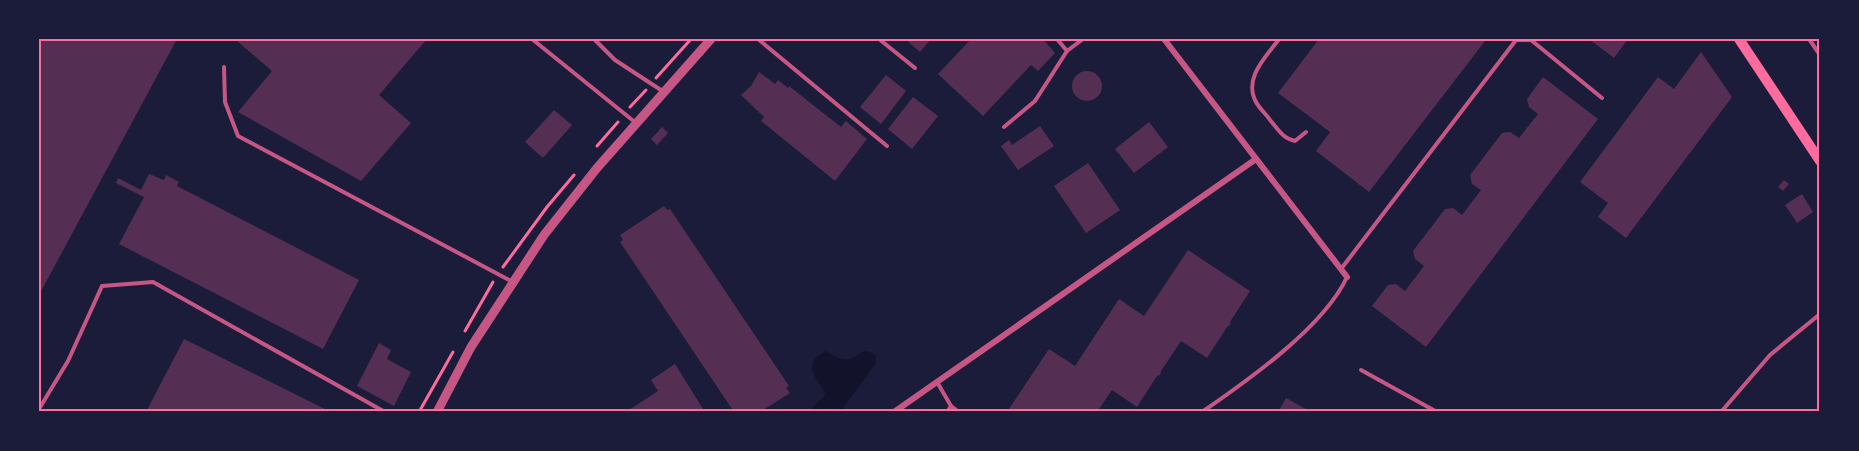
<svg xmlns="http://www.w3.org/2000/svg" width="1859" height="451" viewBox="0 0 1859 451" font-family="Manrope,sans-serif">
<rect width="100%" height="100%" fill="#1b1b3a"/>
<path fill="#12122b" d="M825,351C832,354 841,361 849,359C862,356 861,345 876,356V363L840,412H807L824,397L825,392C814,375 803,364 825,351Z"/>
<g fill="#542f53">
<path d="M40,39H177L39,295V41Z"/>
<path d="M238,39H427L379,95L411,123L361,181L238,112L272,71L237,41Z"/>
<path d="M905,39H931L920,52Z"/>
<path d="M971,39H1043L1055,53L1038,71L1031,65L983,116L938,74Z"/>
<path d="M1319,39H1482L1485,41L1369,192L1316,151L1330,132L1278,93Z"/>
<path d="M1589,39H1628L1614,58Z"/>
<path d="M1701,52L1732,97L1626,238L1598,217L1608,203L1580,182L1658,77L1674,89Z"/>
<circle cx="1087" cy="86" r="15"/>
<path d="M759,72L775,84L778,80L788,88L789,86L841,127L846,121L867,139L835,181L761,121L764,117L741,95L751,86Z"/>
<path d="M886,75L906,91L881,124L860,107Z"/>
<path d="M1543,77L1598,119L1426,347L1372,306L1388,285L1396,284L1405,291L1424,266L1415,259L1413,251L1445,209L1453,208L1462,215L1481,190L1472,184L1470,175L1502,133L1510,132L1519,138L1538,114L1529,107L1527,99Z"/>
<path d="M913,97L938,116L912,149L888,129Z"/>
<path d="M554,110L572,125L543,158L525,142Z"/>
<path d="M1149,122L1168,147L1134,173L1115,149Z"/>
<path d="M1040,126L1054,146L1018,170L1001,146L1009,140L1012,145Z"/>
<path d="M662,127L668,133L657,145L651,139Z"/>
<path d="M1088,163L1120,210L1086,233L1054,186Z"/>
<path d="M149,174L164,180L166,175L179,182L177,186L359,280L323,349L119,244L144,197L116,183L118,178L141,190Z"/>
<path d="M1784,180L1789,184L1783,191L1778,187Z"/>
<path d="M1802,194L1813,212L1797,223L1785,205Z"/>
<path d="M664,206L667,210L670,209L789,386L786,388L790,393L760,412H734L620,242L623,240L620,235Z"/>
<path d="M1188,250L1250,291L1230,322V325L1227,327L1207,358L1181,341L1161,371L1160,375L1157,376L1137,407L1112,390L1097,412H1007L1049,349L1075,366L1119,299L1144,316Z"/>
<path d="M184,339L331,412H146Z"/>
<path d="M379,343L391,350L387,359L411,372L394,406L357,386Z"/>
<path d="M675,364L703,409L699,412H626L658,391L651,380Z"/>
<path d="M1286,398L1311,412H1278Z"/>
</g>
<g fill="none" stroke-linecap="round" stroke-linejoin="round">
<g stroke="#ff6b9d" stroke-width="3">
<path d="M656,78L691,39"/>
<path d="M630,107L646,90"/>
<path d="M597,146L618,122"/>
<path d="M503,267L547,207L574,175"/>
<path d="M465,331L493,282"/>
<path d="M419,412L453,352"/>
</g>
<g stroke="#c65784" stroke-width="4">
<path d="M532,39L636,123"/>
<path d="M594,39L615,60L664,92"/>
<path d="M758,39L887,146"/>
<path d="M879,39L915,68"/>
<path d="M1057,39L1067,51"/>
<path d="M1279,39C1266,57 1243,78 1256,102C1259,108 1266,114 1270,120C1278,129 1283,139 1295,141L1306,132"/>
<path d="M1809,39L1820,55"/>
<path d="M224,67L225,102L238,136L513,282"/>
<path d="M1004,127L1035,101L1067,51L1083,39"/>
<path d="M1341,269L1516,40H1531L1602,98"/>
<path d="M1361,370L1437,412"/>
<path d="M937,382L951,406L959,412"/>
<path d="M39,409L68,361L102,286L153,282L385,412"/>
<path d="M947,412L951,406"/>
<path d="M1202,412C1247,381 1324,327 1347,277"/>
<path d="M1721,412L1770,355L1820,314"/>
</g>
<g stroke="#c65784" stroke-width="6">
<path d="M1164,39L1347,277"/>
<path d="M894,412L1256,159"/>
</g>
<path stroke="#c65784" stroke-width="9" d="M437,412L471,347L544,235L597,168L711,39"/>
<path stroke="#ff6b9d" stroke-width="10" d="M1739,39L1820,161"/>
</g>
<rect width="1859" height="451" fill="none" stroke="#1b1b3a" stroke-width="81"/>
<rect x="40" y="40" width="1778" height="370" fill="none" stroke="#ff6b9d" stroke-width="2"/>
</svg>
